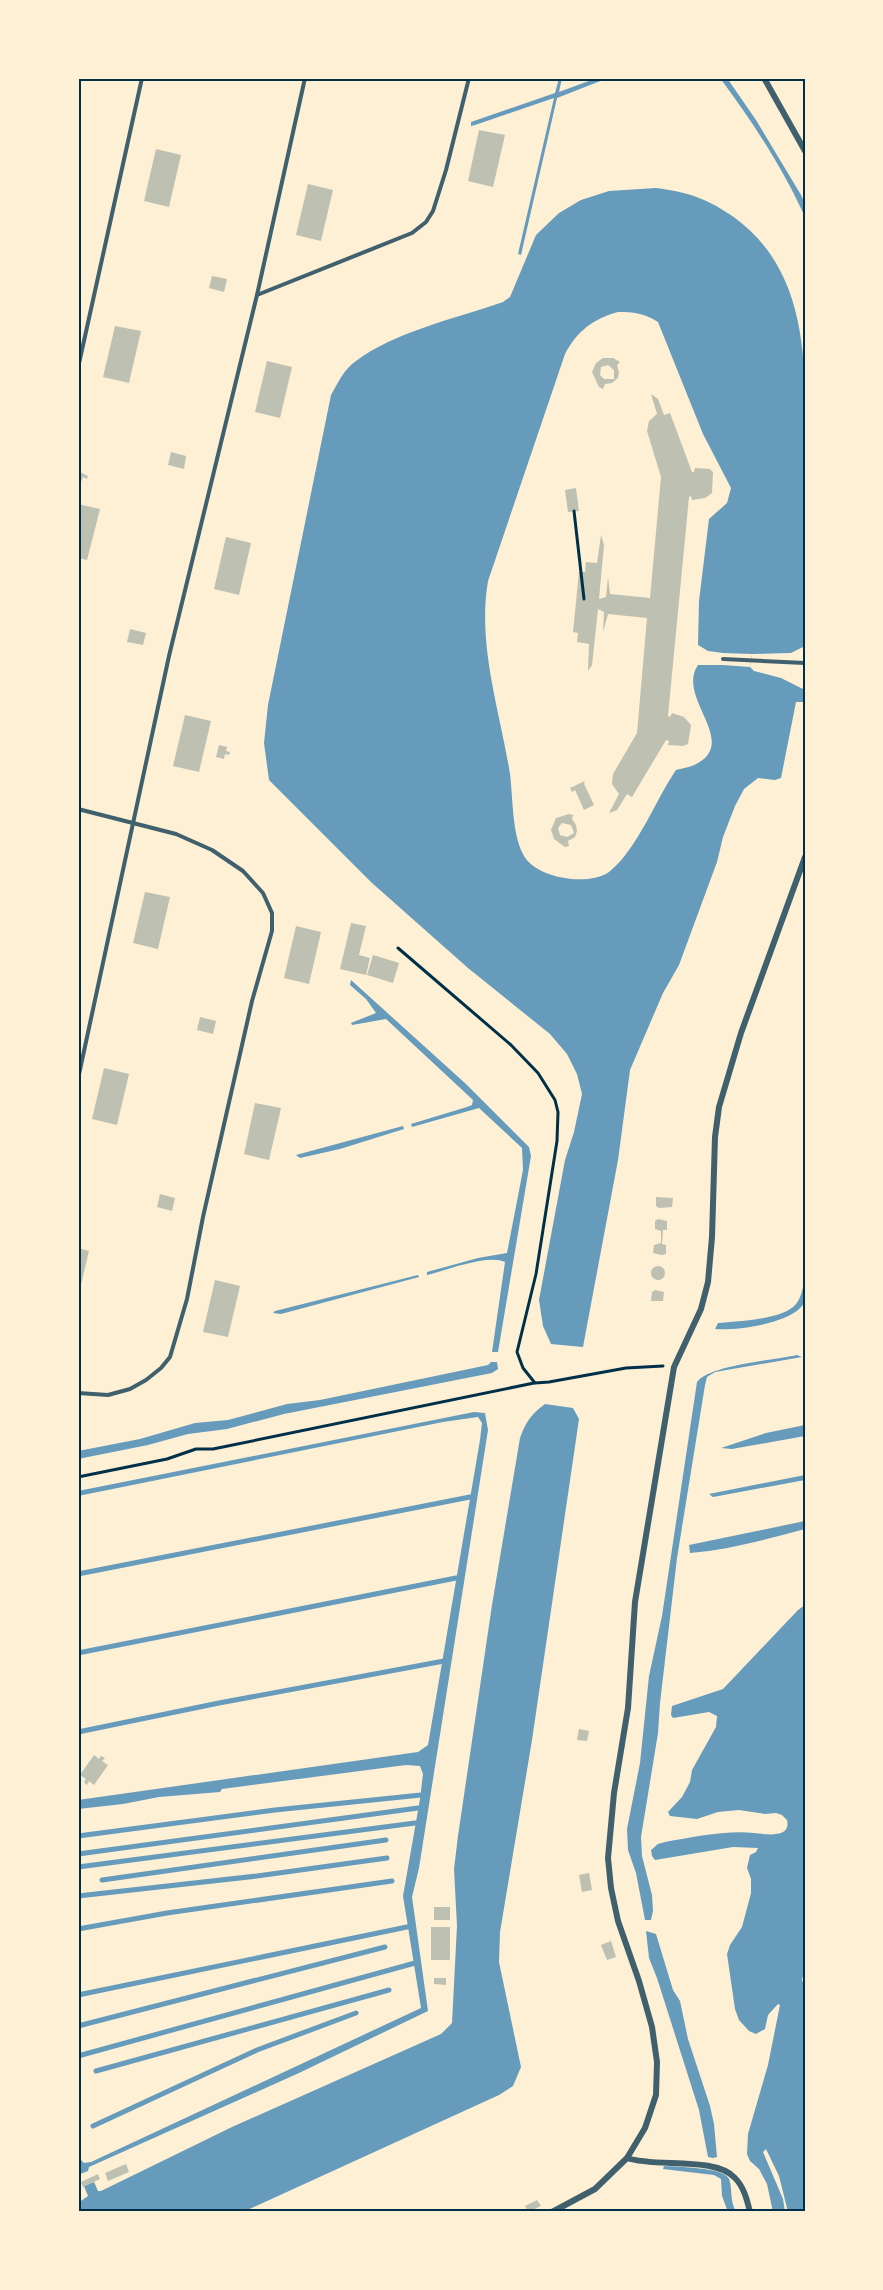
<svg xmlns="http://www.w3.org/2000/svg" width="883" height="2290" viewBox="0 0 883 2290" font-family="Cabin,sans-serif">
<rect width="100%" height="100%" fill="#fdf0d5"/>
<g fill="#669bbc" fill-rule="evenodd">
<path d="M559,78H562L559,92L597,78H608L557,98L521,255L518,254L554,98L475,125L471,126V122L555,93Z"/>
<path d="M720,78H727L756,120L801,195L805,204V217C783,168 752,121 720,78Z"/>
<path d="M656,188C689,192 708,199 735,218C814,276 805,378 805,464C805,525 805,586 805,646L791,653L752,654L750,667L754,671L781,678L805,690V702H796L781,778L775,780L758,778L744,789L735,806L723,837L717,862L679,965L663,993L630,1070L618,1160L583,1347L551,1344L543,1326L539,1300L565,1160L574,1132L582,1094L577,1074L567,1054L550,1034L468,968L372,883L269,780L264,743L268,705L331,395C338,383 344,369 356,361C394,332 457,318 503,302L510,297L536,235L559,213L581,200L609,191ZM618,312C634,312 644,313 658,322L703,434L731,488L727,503L709,519L699,601L698,645L708,651L723,653V665H698C676,697 738,740 698,763C692,767 683,768 676,770C656,799 637,850 609,872C588,887 534,878 523,854C512,833 513,798 510,774C500,711 477,645 488,581L565,354C577,331 593,319 618,312Z"/>
<path d="M351,980L466,1084L529,1147L531,1156L498,1352H492L505,1262C489,1254 449,1269 431,1274L427,1275V1272L478,1258L507,1253L523,1170L522,1148L479,1108L412,1127L411,1124L467,1107L472,1105L473,1100L386,1019L352,1025L351,1023L376,1013L366,999L350,985Z"/>
<path d="M403,1126L404,1129L340,1149L300,1158L296,1155Z"/>
<path d="M418,1275L419,1277L281,1314L273,1313L275,1311Z"/>
<path d="M805,1277C805,1284 807,1294 805,1300C799,1323 735,1331 715,1329L718,1323C737,1321 783,1320 796,1304C802,1297 803,1286 805,1277Z"/>
<path d="M797,1355L802,1357L715,1372L707,1377L705,1385L677,1558L660,1703L658,1733L641,1837L642,1856L652,1895L653,1911L651,1920H645L636,1873L628,1850L627,1829L640,1763L649,1676L662,1616L697,1382C709,1365 775,1360 797,1355Z"/>
<path d="M491,1362H497L498,1369L492,1373L284,1414L227,1429L188,1434L148,1445L78,1459V1451L140,1439L195,1423L228,1420L287,1404L320,1400L488,1365Z"/>
<path d="M545,1404L573,1408L579,1419L532,1740L500,1932L499,1962L521,2067L513,2086L499,2095L243,2212H78V2203L88,2196L84,2186L94,2182L98,2191H101L232,2127L441,2034L452,2023L457,1926L454,1869L458,1836L492,1605L520,1438C526,1422 531,1414 545,1404Z"/>
<path d="M474,1412L485,1413L488,1430L419,1868L412,1897L428,2011L299,2073L89,2167L88,2171L80,2174L78,2170V2157L84,2163L91,2162L421,2008L403,1896L420,1799L423,1774L420,1766L406,1765L222,1789L220,1792L159,1797L123,1804L78,1809V1800L418,1752L428,1745L480,1440L482,1423L478,1417L443,1422L78,1496V1491Z"/>
<path d="M805,1425V1436L732,1449L721,1448L766,1433Z"/>
<path d="M805,1475V1480L713,1497L709,1494Z"/>
<path d="M805,1521V1529C767,1539 730,1550 690,1553L689,1545Z"/>
<path d="M805,1605V1968L802,1980L805,1986V2212H788L779,2176L766,2149L763,2152L783,2199L785,2212H773L767,2184L759,2169L750,2161L747,2154L748,2134L768,2065L780,2005L778,2004L768,2015L765,2029L756,2034L749,2031L739,2020L735,2009L727,1954L730,1945L742,1927L751,1893V1879L747,1868L750,1855L756,1852L758,1848L733,1847L655,1860L652,1856L651,1850L658,1844L665,1842C694,1837 726,1830 754,1833C762,1834 776,1836 783,1832C788,1829 788,1824 787,1820L782,1815L776,1813L765,1814L739,1810L718,1812L697,1819L670,1816L668,1812L682,1797L690,1782L692,1770L716,1727L717,1716L709,1712L673,1718L671,1715L672,1706L723,1689L798,1610Z"/>
<path d="M646,1931L656,1934L673,1990L680,2001L688,2039L710,2106L714,2124L717,2157L713,2158L708,2157L699,2110L657,1978L649,1958Z"/>
<path d="M664,2166C676,2167 724,2167 729,2179C733,2190 729,2198 736,2212H728L722,2196L721,2179L714,2175L663,2169Z"/>
</g>
<path fill="#fdf0d5" d="M723,653L752,654L750,667L723,665Z"/>
<g fill="none" stroke-linecap="round" stroke-linejoin="round">
<g stroke="#669bbc" stroke-width="5">
<path d="M78,1574L470,1497"/>
<path d="M78,1653L456,1578"/>
<path d="M78,1732L219,1703L444,1661"/>
<path d="M78,1836L275,1810L421,1795"/>
<path d="M78,1854L418,1808"/>
<path d="M78,1867L415,1823"/>
<path d="M102,1880L386,1840"/>
<path d="M78,1896L257,1876L387,1858"/>
<path d="M78,1929L167,1913L392,1881"/>
<path d="M78,1995L407,1927"/>
<path d="M78,2026L385,1947"/>
<path d="M78,2056L415,1963"/>
<path d="M96,2071L389,1990"/>
<path d="M93,2126L257,2050L356,2013"/>
</g>
</g>
<g fill="#bec0b2" fill-rule="evenodd">
<path d="M479,130L505,135L493,187L468,181Z"/>
<path d="M156,149L181,155L169,207L144,201Z"/>
<path d="M308,184L333,190L321,241L296,235Z"/>
<path d="M212,276L227,279L224,292L209,288Z"/>
<path d="M115,326L141,331L129,383L103,377Z"/>
<path d="M603,358H613L620,362L617,365L619,372L618,378L612,383L605,384L603,389L599,387L592,372L596,363ZM608,365L614,370V379H604L600,375L601,367Z"/>
<path d="M267,361L292,367L280,418L255,412Z"/>
<path d="M651,394L658,399L664,415L670,413L692,472H694L695,468L710,469L713,472L712,493L705,498L692,500L691,496L689,497L668,716L670,717L672,713L684,717L691,725L688,744L683,746L668,745L669,741L666,740L632,797L627,794L617,810L609,813L619,794L612,784L613,774L637,733L647,618L608,614L603,632L604,612L598,609L592,665L588,671L589,644L577,642L578,633L573,632L579,572H585L586,562L597,563L601,535L604,545L599,599L606,597L608,577L610,594L650,598L661,477L647,431L649,421L657,414Z"/>
<path d="M171,452L186,456L184,469L168,465Z"/>
<path d="M78,471L88,476L87,479L83,477L78,489Z"/>
<path d="M576,488L579,511L568,512L565,490Z"/>
<path d="M78,504L100,509L87,560L78,558Z"/>
<path d="M226,537L251,543L239,595L214,589Z"/>
<path d="M130,629L146,633L143,645L127,642Z"/>
<path d="M185,715L211,721L199,772L173,766Z"/>
<path d="M219,745L227,747L226,751L230,752L229,755L225,754L224,759L216,757Z"/>
<path d="M585,781L584,784L594,805L584,810L575,790L572,792L570,788Z"/>
<path d="M569,814L573,815L572,819L576,825L577,831L575,837L568,841L569,846L565,847L554,839L551,830L556,818ZM562,823L571,825L574,833L567,837L560,835L558,828Z"/>
<path d="M145,892L170,897L158,949L133,943Z"/>
<path d="M351,923L366,926L359,955L370,958L366,975L340,969Z"/>
<path d="M296,926L321,932L309,984L284,978Z"/>
<path d="M373,955L399,963L393,983L367,975Z"/>
<path d="M200,1017L216,1021L213,1034L197,1030Z"/>
<path d="M104,1068L129,1074L117,1125L92,1119Z"/>
<path d="M255,1103L281,1108L269,1160L244,1154Z"/>
<path d="M160,1194L175,1198L172,1211L157,1207Z"/>
<path d="M656,1197L673,1198L672,1207L659,1208L656,1206Z"/>
<path d="M658,1219L667,1221V1230H663L662,1244L666,1245V1254L662,1255L653,1253L654,1245L661,1243V1231L655,1229V1221Z"/>
<path d="M78,1248L89,1251L79,1293H78Z"/>
<circle cx="658" cy="1273" r="7"/>
<path d="M215,1280L240,1286L228,1337L203,1332Z"/>
<path d="M655,1290L664,1292L663,1301H651L652,1292Z"/>
<path d="M579,1729L589,1731L587,1741L577,1740Z"/>
<path d="M94,1755L99,1759L101,1756L105,1758L102,1761L108,1765L94,1785L89,1781L87,1785L84,1782L86,1779L80,1775Z"/>
<path d="M589,1873L592,1890L582,1892L579,1875Z"/>
<rect x="434" y="1907" width="16" height="13"/>
<rect x="431" y="1927" width="19" height="33"/>
<path d="M611,1941L616,1957L607,1960L601,1945Z"/>
<path d="M434,1978H446V1985L434,1984Z"/>
<path d="M126,2164L129,2172L108,2181L105,2173Z"/>
<path d="M98,2174L100,2179L83,2187L81,2182Z"/>
<path d="M537,2200L541,2206L528,2212L525,2206Z"/>
</g>
<g fill="none" stroke-linecap="round" stroke-linejoin="round">
<g stroke="#003049" stroke-width="3">
<path d="M574,511L584,599"/>
<path d="M398,948L511,1045L538,1073L555,1100L558,1112L557,1141L536,1274L517,1352L523,1368L535,1383L549,1382L626,1368L663,1366"/>
<path d="M78,1477L167,1459L196,1449H213L534,1383"/>
</g>
<g stroke="#3f606c" stroke-width="4">
<path d="M257,295L412,233L426,222L433,211L446,170L469,78"/>
<path d="M78,368L142,78"/>
<path d="M723,659L805,663"/>
<path d="M78,809L176,834L212,850L243,871L263,893L272,913V931L252,1001L203,1217L187,1299L170,1357L161,1368L146,1380L130,1389L108,1395L78,1393"/>
<path d="M78,1079L169,656L257,295L305,78"/>
</g>
<g stroke="#3f606c" stroke-width="6">
<path d="M764,78L805,151"/>
<path d="M627,2158C656,2168 715,2156 735,2178C744,2187 747,2200 750,2212"/>
<path d="M552,2212L595,2189L627,2158L645,2128L656,2095L657,2062L652,2027L639,1981L618,1921L611,1888L608,1858L614,1793L628,1708L635,1602L674,1367L701,1309L708,1282L712,1237L715,1137L719,1107L741,1033L805,857"/>
</g>
</g>
<rect width="883" height="2290" fill="none" stroke="#fdf0d5" stroke-width="159"/>
<rect x="80" y="80" width="724" height="2130" fill="none" stroke="#003049" stroke-width="2"/>
</svg>
